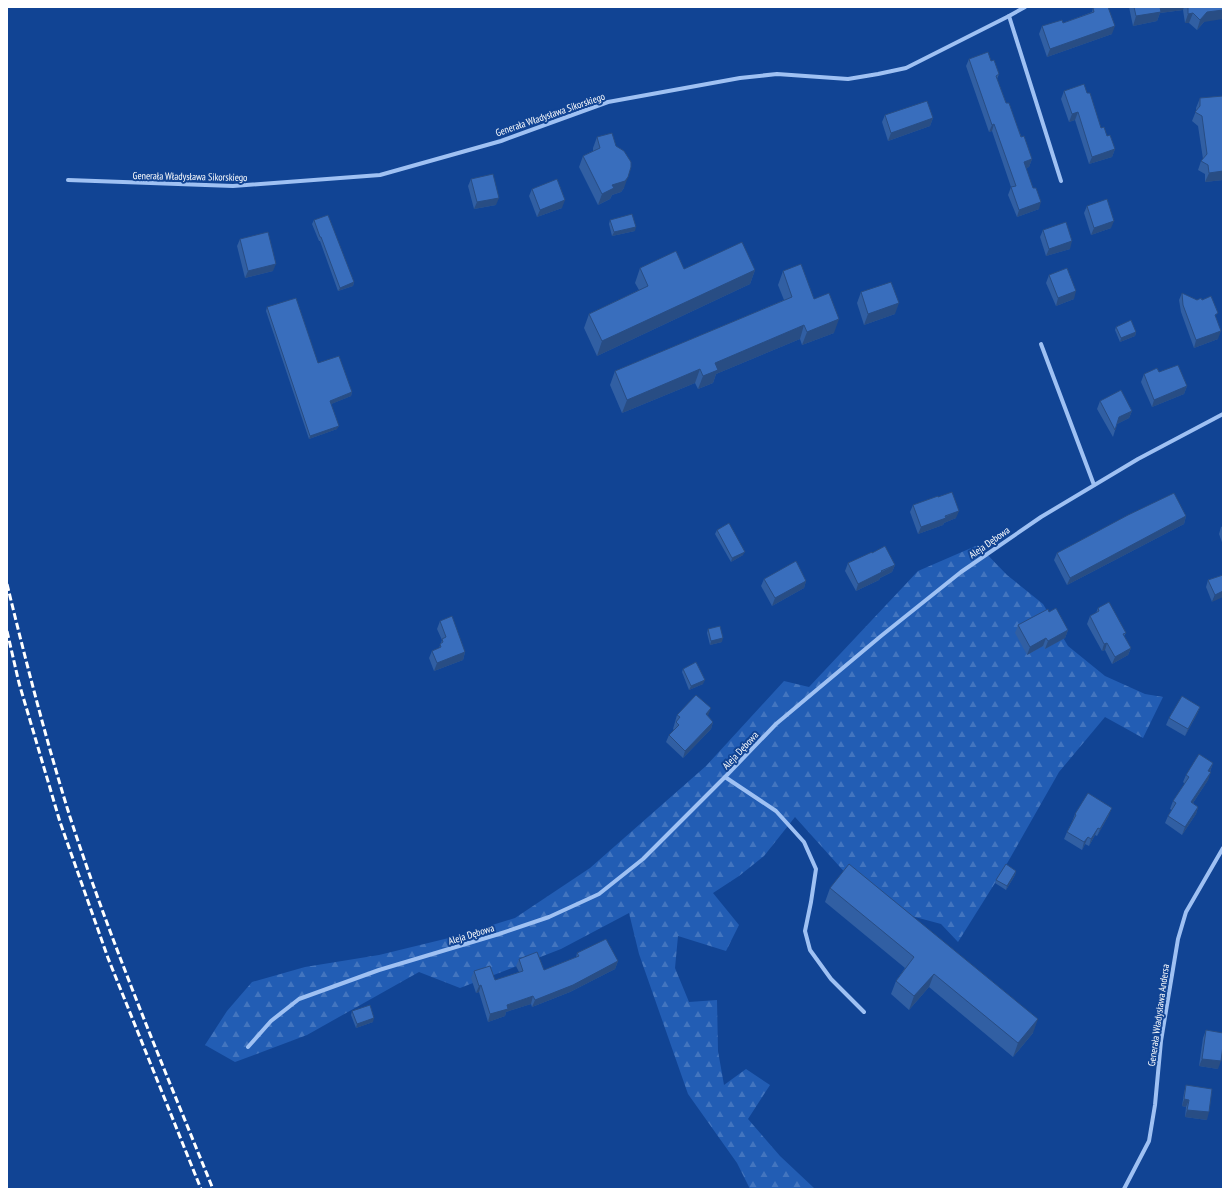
<svg xmlns="http://www.w3.org/2000/svg" width="1230" height="1196" viewBox="0 0 1230 1196" font-family="'PT Sans Narrow',sans-serif">
<defs>
<pattern id="forest-firs" width="22" height="20" patternUnits="userSpaceOnUse"><rect width="22" height="20" fill="#225db4"/><path d="M5 1l3.5 6h-7zM16 11l3.5 6h-7z" fill="#4375bf"/></pattern>
</defs>
<rect width="100%" height="100%" fill="#114494"/>
<path fill="url(#forest-firs)" d="M978,545L1007,575L1043,604L1068,646L1105,676L1145,694L1163,697L1143,738L1105,717L1059,772L1005,867L958,942L941,924L893,911L849,877L795,817L764,856L739,876L713,893L739,925L726,951L678,936L675,968L689,1002L717,1000L718,1051L724,1085L746,1069L770,1085L748,1119L780,1156L814,1188V1189H750L737,1163L688,1094L639,954L629,913L561,949L460,988L419,972L307,1035L235,1062L205,1045L227,1011L252,982L305,967L379,955L457,936L515,918L590,868L706,766L784,681L809,687L918,571Z"/>
<g fill="none" stroke-linecap="round" stroke-linejoin="round">
<g stroke="#9fc1f3" stroke-width="4">
<path d="M1009,16L1061,181"/>
<path d="M68,180L233,186L380,175L501,141L608,102L740,78L777,74L848,79L878,74L906,68L1009,16L1025,7"/>
<path d="M1041,344L1094,485"/>
<path d="M725,777L776,811L804,842L816,869L811,902L805,931L810,950L831,979L864,1012"/>
<path d="M248,1047L271,1021L299,999L379,970L499,934L549,917L599,894L643,859L725,777L776,724L881,636L961,572L1041,517L1138,459L1223,414"/>
<path d="M1124,1189L1149,1141L1155,1105L1161,1041L1178,939L1186,912L1223,848"/>
</g>
<g stroke="#fff" stroke-width="3" stroke-dasharray="7 3" stroke-linecap="butt">
<path d="M7,584C26,662 46,740 70,817C111,943 163,1066 213,1189"/>
<path d="M7,631L19,683L60,822L108,958L201,1189"/>
</g>
</g>
<g fill="#315fa3">
<path d="M1129,7H1223L1204,22L1197,30L1189,23H1185L1183,10L1160,13L1157,21L1133,26Z"/>
<path d="M1093,8L1112,34L1047,57L1039,34L1042,26L1063,23L1092,12Z"/>
<path d="M969,59L991,61L999,74L997,79L1006,103L1032,159L1029,167L1026,168L1039,209L1017,217L1008,195L1011,187L992,131L989,132L966,66Z"/>
<path d="M1064,91L1087,93L1101,128L1115,149L1112,157L1089,164L1075,120L1069,122L1061,99Z"/>
<path d="M1200,98L1223,180L1205,182V174L1198,170L1201,161L1203,159L1198,126L1192,121L1196,111V108Z"/>
<path d="M885,115L933,118L930,126L888,141L882,122Z"/>
<path d="M597,137L624,188L621,192L612,195L610,199L598,205L579,167L583,156L593,151V148Z"/>
<path d="M471,179L496,205L474,209L468,186Z"/>
<path d="M532,189L562,208L537,217L529,196Z"/>
<path d="M1087,206L1111,228L1091,235L1084,213Z"/>
<path d="M314,220L354,282L353,286L338,291L320,241H319L312,224Z"/>
<path d="M610,220L635,231L612,236L609,224Z"/>
<path d="M1043,230L1070,249L1046,256L1040,237Z"/>
<path d="M240,239L273,271L245,278L237,246Z"/>
<path d="M640,268L684,269L755,270L750,284L597,356L584,328L589,314L639,290L635,283Z"/>
<path d="M783,271L814,299L834,333L802,345L800,339L716,374L713,383L698,389L695,383L622,413L610,385L615,371L784,300L778,285Z"/>
<path d="M1049,275L1074,299L1056,306L1046,283Z"/>
<path d="M861,292L895,314L864,325L857,303Z"/>
<path d="M1182,293L1216,318L1218,339L1194,348L1181,312L1179,300Z"/>
<path d="M267,307L318,363L352,392L351,396L331,404L337,429L309,439L266,311Z"/>
<path d="M1116,327L1136,332L1135,336L1120,342L1115,330Z"/>
<path d="M1159,372L1187,386L1184,394L1152,407L1141,382L1144,374Z"/>
<path d="M1100,401L1132,411L1129,418L1117,424L1113,437L1097,409Z"/>
<path d="M938,497L956,518L944,523L943,525L918,534L910,512L913,505Z"/>
<path d="M1186,516L1184,524L1067,585L1054,560L1057,553Z"/>
<path d="M1223,526V545L1219,534L1221,527Z"/>
<path d="M717,530L743,555L731,562L715,534Z"/>
<path d="M872,553L895,565L892,572L880,578L879,580L856,591L845,571L848,563Z"/>
<path d="M1223,575L1212,602L1206,587L1208,580Z"/>
<path d="M764,579L806,581L804,588L772,606L761,586Z"/>
<path d="M1098,608L1126,633L1124,636L1131,648L1128,655L1112,664L1105,650L1102,651L1087,624L1090,616L1096,613Z"/>
<path d="M1049,612L1068,630L1065,638L1045,649L1043,646L1027,655L1015,633L1018,625Z"/>
<path d="M440,621L465,652L463,660L434,671L429,658L432,651L439,648L442,640L437,629Z"/>
<path d="M708,629L722,642L710,645L707,633Z"/>
<path d="M683,669L703,684L689,690L682,672Z"/>
<path d="M1200,707L1197,714L1185,736L1166,725L1169,718Z"/>
<path d="M677,715L708,716L713,722L711,729L683,758L666,742L669,735L674,730L673,729Z"/>
<path d="M1213,763L1210,772L1208,780L1193,803L1198,807L1196,814L1182,835L1165,823L1168,816L1172,810L1170,809L1173,801L1185,784L1183,782L1186,775Z"/>
<path d="M1075,814L1109,815L1097,836L1095,835L1089,846L1085,844L1082,850L1064,839L1067,832L1072,822Z"/>
<path d="M1016,871L1015,875L1006,890L995,883L996,880Z"/>
<path d="M830,888L1033,1033L1013,1057L929,987L909,1010L891,994L896,981L905,968L825,902Z"/>
<path d="M577,953L618,961L615,969L570,992L532,1007L531,1004L506,1012L505,1016L488,1022L479,992L476,993L471,978L474,971L495,980L519,972L516,966L519,959L544,970L576,957Z"/>
<path d="M352,1011L373,1022L356,1028L351,1015Z"/>
<path d="M1206,1030L1218,1069L1199,1066L1203,1038Z"/>
<path d="M1186,1085L1207,1120L1185,1117L1186,1107L1182,1106L1184,1093Z"/>
</g>
<g fill="#284d84">
<path d="M1158,7H1184L1183,10L1160,13L1157,21L1133,26L1136,16Z"/>
<path d="M1223,10V19L1204,22L1197,30L1200,20L1207,12Z"/>
<path d="M1193,13L1189,23H1185L1188,14Z"/>
<path d="M1115,26L1112,34L1047,57L1050,49Z"/>
<path d="M1078,112L1075,120L1069,122L1072,114Z"/>
<path d="M933,118L930,126L888,141L891,133Z"/>
<path d="M994,124L992,131L989,132L992,125Z"/>
<path d="M1115,149L1112,157L1089,164L1092,157Z"/>
<path d="M1032,159L1029,167L1021,170L1024,162Z"/>
<path d="M1223,171V180L1205,182L1209,173Z"/>
<path d="M628,177L624,188L621,192L612,195L610,199L598,205L602,194L612,185Z"/>
<path d="M499,198L496,205L474,209L477,202Z"/>
<path d="M565,200L562,208L537,217L540,210Z"/>
<path d="M1041,202L1039,209L1017,217L1019,210Z"/>
<path d="M1114,221L1111,228L1091,235L1094,228Z"/>
<path d="M636,227L635,231L612,236L614,232Z"/>
<path d="M1072,241L1070,249L1046,256L1049,249Z"/>
<path d="M276,264L273,271L245,278L248,271Z"/>
<path d="M755,270L750,284L597,356L602,341Z"/>
<path d="M354,282L353,286L338,291L340,288Z"/>
<path d="M1076,291L1074,299L1056,306L1058,298Z"/>
<path d="M899,303L895,314L864,325L868,314Z"/>
<path d="M839,319L834,333L802,345L807,332Z"/>
<path d="M804,325L800,339L716,374L713,383L698,389L703,376L715,363Z"/>
<path d="M1221,331L1218,339L1194,348L1196,340Z"/>
<path d="M1136,332L1135,336L1120,342L1121,338Z"/>
<path d="M700,369L695,383L622,413L627,400Z"/>
<path d="M1187,386L1184,394L1152,407L1154,400Z"/>
<path d="M352,392L351,396L329,405L330,401Z"/>
<path d="M1132,411L1129,418L1117,424L1119,417Z"/>
<path d="M339,426L337,429L309,439L310,436Z"/>
<path d="M959,511L956,518L944,523L943,525L918,534L921,527Z"/>
<path d="M1186,516L1184,524L1067,585L1070,578Z"/>
<path d="M745,552L743,555L731,562L732,558Z"/>
<path d="M895,565L892,572L880,578L879,580L856,591L858,584Z"/>
<path d="M806,581L804,588L772,606L775,598Z"/>
<path d="M1223,591V597L1212,602L1215,595Z"/>
<path d="M1068,630L1065,638L1045,649L1048,641Z"/>
<path d="M723,638L722,642L710,645L711,641Z"/>
<path d="M1046,638L1043,646L1027,655L1030,647Z"/>
<path d="M1107,643L1105,650L1102,651L1104,644Z"/>
<path d="M1131,648L1128,655L1112,664L1115,657Z"/>
<path d="M465,652L463,660L434,671L437,663Z"/>
<path d="M705,680L703,684L689,690L691,686Z"/>
<path d="M1200,707L1197,714L1185,736L1188,729Z"/>
<path d="M711,708L708,716L703,721L706,714Z"/>
<path d="M713,722L711,729L683,758L685,751Z"/>
<path d="M1213,763L1210,771L1206,778L1208,771Z"/>
<path d="M1211,772L1208,780L1189,809L1191,802Z"/>
<path d="M1198,807L1196,814L1182,835L1185,827Z"/>
<path d="M1112,808L1109,815L1097,836L1100,829Z"/>
<path d="M1098,828L1095,835L1089,846L1091,839Z"/>
<path d="M1088,837L1085,844L1082,850L1084,842Z"/>
<path d="M1016,871L1015,875L1006,890L1007,886Z"/>
<path d="M618,961L615,969L570,992L532,1007L535,1000Z"/>
<path d="M934,974L929,987L909,1010L914,996Z"/>
<path d="M481,985L479,992L476,993L479,986Z"/>
<path d="M533,996L531,1004L506,1012L505,1016L488,1022L490,1014L507,1005Z"/>
<path d="M374,1018L373,1022L356,1028L357,1024Z"/>
<path d="M1038,1019L1033,1033L1013,1057L1018,1043Z"/>
<path d="M1202,1059L1221,1061L1218,1069L1199,1066Z"/>
<path d="M1184,1099L1189,1100L1186,1107L1182,1106Z"/>
<path d="M1187,1110L1209,1112L1207,1120L1185,1117Z"/>
</g>
<g fill="#396ebd" stroke="#284d84">
<path d="M1097,7H1108L1115,26L1050,49L1042,26L1062,20L1063,23L1094,12L1093,8Z"/>
<path d="M1134,7H1160L1161,12L1136,16Z"/>
<path d="M1188,7H1223V10L1207,12L1200,20L1193,13L1188,14Z"/>
<path d="M988,52L991,61L994,60L999,74L996,76L1006,103H1009L1021,137L1024,136L1032,159L1024,162L1033,188H1036L1041,202L1019,210L1011,187L1016,186L994,124L992,125L969,59Z"/>
<path d="M1084,84L1087,93H1090L1101,128L1104,127L1107,136L1110,135L1115,149L1092,157L1078,112L1072,114L1064,91Z"/>
<path d="M1223,96V171L1209,173L1208,165L1201,161L1207,154L1202,116L1195,112L1200,106V98Z"/>
<path d="M927,101L933,118L891,133L885,115Z"/>
<path d="M612,133L616,146L624,151L631,162V167L628,177L625,181L612,185L614,188L602,194L583,156L600,148L597,137Z"/>
<path d="M493,174L499,198L477,202L471,179Z"/>
<path d="M557,179L565,200L540,210L532,189Z"/>
<path d="M1107,199L1114,221L1094,228L1087,206Z"/>
<path d="M632,214L636,227L614,232L610,220Z"/>
<path d="M328,215L354,282L340,288L321,237H320L314,220Z"/>
<path d="M1066,222L1072,241L1049,249L1043,230Z"/>
<path d="M268,232L276,264L248,271L240,239Z"/>
<path d="M742,242L755,270L602,341L589,314L648,286L640,268L676,251L684,269Z"/>
<path d="M801,264L814,299L829,293L839,319L807,332L804,325L715,363L718,370L703,376L700,369L627,400L615,371L792,297L783,271Z"/>
<path d="M1067,268L1076,291L1058,298L1049,275Z"/>
<path d="M891,282L899,303L868,314L861,292Z"/>
<path d="M1182,293L1197,300L1201,298L1202,300L1211,296L1218,313L1215,315L1221,331L1196,340L1183,305Z"/>
<path d="M296,298L318,363L339,356L352,392L330,401L339,426L310,436L267,307Z"/>
<path d="M1131,320L1136,332L1121,338L1116,327Z"/>
<path d="M1178,365L1187,386L1154,400L1144,374L1157,368L1159,372Z"/>
<path d="M1121,390L1132,411L1119,417L1115,430L1100,401Z"/>
<path d="M952,492L959,511L945,516L946,518L921,527L913,505L938,496V497Z"/>
<path d="M1174,493L1186,516L1070,578L1057,553L1128,515Z"/>
<path d="M729,523L745,552L732,558L717,530Z"/>
<path d="M885,546L895,565L881,571L882,572L858,584L848,563L872,552V553Z"/>
<path d="M796,561L806,581L775,598L764,579Z"/>
<path d="M1223,575V591L1215,595L1208,580Z"/>
<path d="M1109,602L1126,633L1123,634L1131,648L1115,657L1107,643L1104,644L1090,616L1099,611L1098,608Z"/>
<path d="M1056,608L1068,630L1048,641L1046,638L1030,647L1018,625L1048,609L1049,612Z"/>
<path d="M452,616L465,652L437,663L432,651L441,647L440,644L443,642L442,639L446,637L440,621Z"/>
<path d="M720,626L723,638L711,641L708,629Z"/>
<path d="M696,662L705,680L691,686L683,669Z"/>
<path d="M696,695L711,708L706,714L713,722L685,751L669,735L679,725L676,722L680,717L677,715Z"/>
<path d="M1182,696L1200,707L1188,729L1169,718Z"/>
<path d="M1199,754L1213,763L1208,771L1211,772L1191,802L1198,807L1185,827L1168,816L1176,803L1173,801L1189,777L1186,775Z"/>
<path d="M1088,793L1112,808L1100,829L1098,828L1091,839L1088,837L1084,842L1067,832L1076,815L1075,814Z"/>
<path d="M849,864L1038,1019L1018,1043L934,974L914,996L896,981L914,957L830,888Z"/>
<path d="M1006,864L1016,871L1007,886L996,880Z"/>
<path d="M606,939L618,961L573,985L535,1000L533,996L507,1005L508,1009L490,1014L481,985L479,986L474,971L490,966L495,980L523,971L519,959L537,952L544,970L579,956L577,953Z"/>
<path d="M370,1005L374,1018L357,1024L352,1011Z"/>
<path d="M1206,1030L1223,1033V1045L1221,1061L1202,1059Z"/>
<path d="M1186,1085L1212,1089L1209,1112L1187,1110L1189,1100L1184,1099Z"/>
</g>
<g text-anchor="middle" stroke-width="4" stroke-linejoin="round" paint-order="stroke">
<g font-size="10" fill="#fff" stroke="#114494">
<text transform="translate(550 114) rotate(-19)" y="4">Generała Władysława Sikorskiego</text>
<text transform="translate(190 176) rotate(1)" y="4">Generała Władysława Sikorskiego</text>
<text transform="translate(989 542) rotate(-35)" y="4">Aleja Dębowa</text>
<text transform="translate(740 750) rotate(-47)" y="4">Aleja Dębowa</text>
<text transform="translate(471 934) rotate(-17)" y="4">Aleja Dębowa</text>
<text transform="translate(1158 1015) rotate(-82)" y="4">Generała Władysława Andersa</text>
</g>
</g>
<rect width="1230" height="1196" fill="none" stroke="#ffffff" stroke-width="16"/>
</svg>
